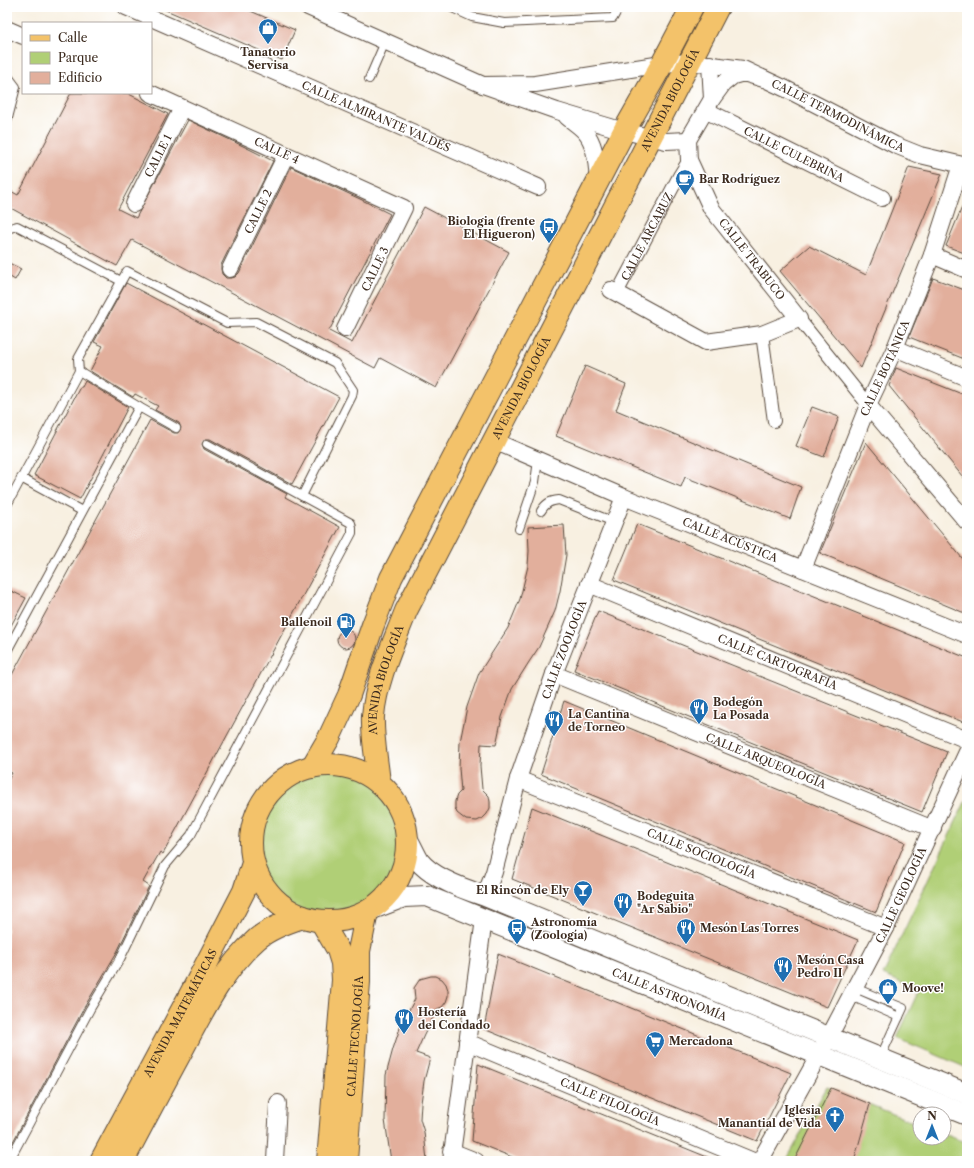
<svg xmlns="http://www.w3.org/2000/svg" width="974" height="1168" viewBox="0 0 974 1168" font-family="'Libre Caslon Text',serif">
<rect width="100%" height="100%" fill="#fff"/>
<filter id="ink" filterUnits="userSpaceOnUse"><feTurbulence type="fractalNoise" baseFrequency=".025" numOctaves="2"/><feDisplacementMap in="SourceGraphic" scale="8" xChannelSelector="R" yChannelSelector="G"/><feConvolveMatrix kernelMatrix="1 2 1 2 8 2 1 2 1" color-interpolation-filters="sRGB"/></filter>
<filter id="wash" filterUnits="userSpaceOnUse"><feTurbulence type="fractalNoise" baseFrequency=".012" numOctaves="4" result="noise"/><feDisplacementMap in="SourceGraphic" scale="16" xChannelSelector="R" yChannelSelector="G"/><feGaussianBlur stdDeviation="0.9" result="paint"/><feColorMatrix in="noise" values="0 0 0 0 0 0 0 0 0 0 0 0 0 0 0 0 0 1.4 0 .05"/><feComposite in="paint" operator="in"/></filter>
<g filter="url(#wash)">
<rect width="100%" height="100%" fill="#f8f0e1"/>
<g fill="#b0cf76" stroke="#767c4a">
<circle cx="329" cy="843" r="78"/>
<path d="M967,798V1068L897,1038L919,990L883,975Z"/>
<path d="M827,1087L920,1125V1138H944V1134L967,1143V1161H786Z"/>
</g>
<g id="blocks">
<g fill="#e2af9c">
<path d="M159,7H241L295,30L282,60Z"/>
<path d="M71,93H127L168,114L118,209L136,218L188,120L243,146L273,161L221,265V269L222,274L226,278H231L235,277L239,273L291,167L360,199L390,214L329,331L352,343L424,207L509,252L436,388L380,358L375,368L132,240L117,266L7,206V189L18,195Z"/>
<path d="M909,167L942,174L861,368L780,271L809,246L866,275Z"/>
<path d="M967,195V254L946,246Z"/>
<path d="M7,262L21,269L15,280L7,275Z"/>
<path d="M933,278L967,291V360L909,337Z"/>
<path d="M126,283L339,397L292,484L210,439H205L202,444L204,449L287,494L285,497L340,527L163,854L160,852L143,882L149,886L117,952L85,1006L7,1153V782L12,773L7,770V684L150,420L174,433H178L181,428L179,423L155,410L158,406L135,394L133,397L90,371L103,346L94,342Z"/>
<path d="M585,366L626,384L616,410L801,487L790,519L685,477L681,487L556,436Z"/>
<path d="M896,368L967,396V482L889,386Z"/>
<path d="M85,381L128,407L80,499L34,475L80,387H82Z"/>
<path d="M812,407L839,417L824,457L796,446Z"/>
<path d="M866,442L967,564V614L820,553Z"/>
<path d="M637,524L967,658V712L963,722L614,580Z"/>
<path d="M564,525L566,555L560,591L555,611L539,647L529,662L512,689L502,717L496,745L481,744L480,766L482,789L489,796L490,802V808L487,814L483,818L477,821L466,820L457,813L455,808V801L457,795L461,791L459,768L460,742L467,707L479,673L508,628L520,599L528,566L529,551L528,527Z"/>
<path d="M7,589L26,598L7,633Z"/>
<path d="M598,611L947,752L922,812L574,670Z"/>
<circle cx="346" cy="639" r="9"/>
<path d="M564,701L905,842L876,912L541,774Z"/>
<path d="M532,807L858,940L827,1007L512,879Z"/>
<path d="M498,954L791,1073L757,1141L484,1029Z"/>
<path d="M431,976H436L442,979L446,984L448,990V996L446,1002L442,1007L437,1009L424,1035L416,1053L430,1058L424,1081L421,1103L420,1119L424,1132L427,1161H391L385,1120L386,1075L393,1049L401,1025L415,999L414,988L420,979Z"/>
<path d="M478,1064L717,1161H522L472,1141Z"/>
<path d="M831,1088L870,1104L854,1161H794Z"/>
</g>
</g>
</g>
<g filter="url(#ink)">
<use href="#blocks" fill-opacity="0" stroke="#57483b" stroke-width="1"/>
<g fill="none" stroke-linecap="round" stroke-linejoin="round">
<defs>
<g id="service">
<path d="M450,7L472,17L504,23L613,18L619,7"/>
<path d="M7,75L16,87L7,122"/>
<path d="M369,79L385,42"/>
<path d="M7,229L17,226L121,281"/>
<path d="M139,407L79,371L78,359L127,271L227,323L256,322L335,363L353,390L352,396L302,496"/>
<path d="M21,478L82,511"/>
<path d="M7,505L79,371"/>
<path d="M541,511C546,503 550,501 559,500L614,522"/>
<path d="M519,529L535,482L538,460"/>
<path d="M7,651L139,407L176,428"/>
<path d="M855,988L903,1008L880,1058"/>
<path d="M851,996L899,1017"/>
<path d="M9,1161L90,1009L120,959L165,866L191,835L352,533V528L351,523L207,444"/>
</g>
<g id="pedestrian">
<path id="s1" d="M617,293L679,176L689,160"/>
<path d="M799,319L868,405"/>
<path d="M762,334L774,421"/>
</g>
<g id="minor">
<path id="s2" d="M126,7L538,187"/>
<path d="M308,7L483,85L557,111L624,131L666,141L688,140"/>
<path d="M7,29L23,36"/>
<path d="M710,64L712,99"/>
<path id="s3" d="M483,85L535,84L662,64L690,62L743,69L786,89L895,145L920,155L967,166"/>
<path id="s4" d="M150,93L404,208L345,329"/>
<path id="s5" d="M707,111L882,198"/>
<path d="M567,117C574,123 583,128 588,136C596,148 597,168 598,182"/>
<path id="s6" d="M134,204L182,108"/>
<path d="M932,255L967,270"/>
<path id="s7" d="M230,269L286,155"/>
<path d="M611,290L706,342L762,334L799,319L711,208L689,160L688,140L712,99L723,84L733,76L740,74H747L764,79"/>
<path d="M895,348L967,378"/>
<path d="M868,405L967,522"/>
<path id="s8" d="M494,441L624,497L967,635"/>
<path id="s9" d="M803,569L868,405L895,348L932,255L961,165"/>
<path id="s10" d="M589,584L967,740"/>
<path id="s11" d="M554,674L933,829"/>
<path id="s12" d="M518,779L886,928"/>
<path id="s13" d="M485,896L494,872L518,779L554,674L624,497"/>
<path id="s14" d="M467,1042L753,1161"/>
<path d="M451,1151L476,1161"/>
<path d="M275,1161L278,1103"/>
<path d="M451,1161L484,919"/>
<path id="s15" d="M760,1161L829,1037L886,928L967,752"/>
</g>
<g id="tertiary">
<path d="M407,838C411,845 415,854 419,861C432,878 466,890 485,896L967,1094"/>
<path id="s16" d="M370,910L404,897L427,896L967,1115"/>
</g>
<g id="primary">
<circle cx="329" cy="843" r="78"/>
<path d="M312,767L329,738L349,695L373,625L391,578L624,131L662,64L692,7"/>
<path id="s17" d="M379,783C377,761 372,738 373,716C376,680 393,645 406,611L718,7"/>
<path d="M321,921L338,950L342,963L343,980L328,1161"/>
<path id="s18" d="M101,1161L197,982L244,891L253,863"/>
<path d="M123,1161C142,1124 162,1087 182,1050C202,1012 223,969 257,939C270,928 287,922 303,917"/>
<path id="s19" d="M346,1161L359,982V951L367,912"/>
</g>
</defs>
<use href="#service" stroke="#57483b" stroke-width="10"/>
<use href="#pedestrian" stroke="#57483b" stroke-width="14"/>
<use href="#minor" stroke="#57483b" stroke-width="18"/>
<use href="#tertiary" stroke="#57483b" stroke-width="22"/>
<use href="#primary" stroke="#57483b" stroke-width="24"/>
<use href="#service" stroke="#fff" stroke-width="8"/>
<use href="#pedestrian" stroke="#fff" stroke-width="12"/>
<use href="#minor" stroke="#fff" stroke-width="16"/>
<use href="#tertiary" stroke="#fff" stroke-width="20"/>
<use href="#primary" stroke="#f3c26a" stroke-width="22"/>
</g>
</g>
<defs>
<symbol id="shop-pin" viewBox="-11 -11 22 30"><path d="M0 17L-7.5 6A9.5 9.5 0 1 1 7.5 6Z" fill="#1f6fb2" stroke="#fff"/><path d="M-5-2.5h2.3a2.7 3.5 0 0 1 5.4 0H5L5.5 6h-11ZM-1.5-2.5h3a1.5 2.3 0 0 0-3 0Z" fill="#fff"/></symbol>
<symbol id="cafe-pin" viewBox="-11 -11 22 30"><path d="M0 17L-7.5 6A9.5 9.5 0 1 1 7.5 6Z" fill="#1f6fb2" stroke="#fff"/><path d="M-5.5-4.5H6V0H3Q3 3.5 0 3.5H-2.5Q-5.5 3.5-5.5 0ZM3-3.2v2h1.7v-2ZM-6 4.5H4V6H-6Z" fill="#fff"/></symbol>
<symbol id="bus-pin" viewBox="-11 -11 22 30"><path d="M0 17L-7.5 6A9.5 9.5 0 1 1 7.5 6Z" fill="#1f6fb2" stroke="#fff"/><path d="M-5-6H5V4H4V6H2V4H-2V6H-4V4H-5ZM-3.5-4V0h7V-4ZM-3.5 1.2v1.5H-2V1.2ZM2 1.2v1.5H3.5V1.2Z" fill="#fff"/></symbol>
<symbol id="fuel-pin" viewBox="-11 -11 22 30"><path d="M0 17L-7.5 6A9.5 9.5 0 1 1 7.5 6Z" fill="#1f6fb2" stroke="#fff"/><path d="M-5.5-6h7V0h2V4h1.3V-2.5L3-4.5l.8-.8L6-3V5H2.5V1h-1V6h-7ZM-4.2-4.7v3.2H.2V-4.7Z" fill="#fff"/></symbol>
<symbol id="restaurant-pin" viewBox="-11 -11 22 30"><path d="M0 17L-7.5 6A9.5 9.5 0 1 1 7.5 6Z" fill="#1f6fb2" stroke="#fff"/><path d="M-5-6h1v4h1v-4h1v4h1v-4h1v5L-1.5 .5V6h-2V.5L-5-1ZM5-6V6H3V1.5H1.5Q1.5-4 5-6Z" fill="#fff"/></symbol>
<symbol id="bar-pin" viewBox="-11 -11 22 30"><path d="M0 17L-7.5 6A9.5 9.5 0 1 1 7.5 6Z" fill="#1f6fb2" stroke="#fff"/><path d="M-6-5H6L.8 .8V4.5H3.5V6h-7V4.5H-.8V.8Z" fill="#fff"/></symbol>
<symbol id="supermarket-pin" viewBox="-11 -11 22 30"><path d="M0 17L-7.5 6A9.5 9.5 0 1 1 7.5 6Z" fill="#1f6fb2" stroke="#fff"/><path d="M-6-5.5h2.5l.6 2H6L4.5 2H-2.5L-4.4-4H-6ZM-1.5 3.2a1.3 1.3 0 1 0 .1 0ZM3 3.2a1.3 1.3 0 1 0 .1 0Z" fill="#fff"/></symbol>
<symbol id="church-pin" viewBox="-11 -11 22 30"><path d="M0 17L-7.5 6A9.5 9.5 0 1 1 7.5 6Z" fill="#1f6fb2" stroke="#fff"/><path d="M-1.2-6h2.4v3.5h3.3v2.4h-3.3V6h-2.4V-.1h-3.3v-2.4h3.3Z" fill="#fff"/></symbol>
</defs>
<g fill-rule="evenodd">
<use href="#shop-pin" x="257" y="17" width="22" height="30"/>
<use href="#cafe-pin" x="674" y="168" width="22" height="30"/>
<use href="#bus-pin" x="538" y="216" width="22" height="30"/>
<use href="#fuel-pin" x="335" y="611" width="22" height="30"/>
<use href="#restaurant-pin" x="688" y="697" width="22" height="30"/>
<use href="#restaurant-pin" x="543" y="709" width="22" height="30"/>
<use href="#bar-pin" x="572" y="879" width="22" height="30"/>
<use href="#restaurant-pin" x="612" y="891" width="22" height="30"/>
<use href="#bus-pin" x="506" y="917" width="22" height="30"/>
<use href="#restaurant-pin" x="675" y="917" width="22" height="30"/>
<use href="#restaurant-pin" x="772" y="955" width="22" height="30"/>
<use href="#shop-pin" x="877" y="977" width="22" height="30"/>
<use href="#restaurant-pin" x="393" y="1007" width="22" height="30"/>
<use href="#supermarket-pin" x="644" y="1030" width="22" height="30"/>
<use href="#church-pin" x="824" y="1105" width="22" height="30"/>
</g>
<g text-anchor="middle" stroke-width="3" stroke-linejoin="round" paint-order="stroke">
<g font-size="11" font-weight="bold" fill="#3b2a1e" stroke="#fff" text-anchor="start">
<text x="268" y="56" text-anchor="middle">Tanatorio<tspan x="268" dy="13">Servisa</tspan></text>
<text x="699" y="183">Bar Rodríguez</text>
<text x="535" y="225" text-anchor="end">Biologia (frente<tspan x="535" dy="13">El Higueron)</tspan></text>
<text x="332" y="626" text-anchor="end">Ballenoil</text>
<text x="713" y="706">Bodegón<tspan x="713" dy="13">La Posada</tspan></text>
<text x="568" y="718">La Cantina<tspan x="568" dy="13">de Torneo</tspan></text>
<text x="569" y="894" text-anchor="end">El Rincón de Ely</text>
<text x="637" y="900">Bodeguita<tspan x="637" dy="13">"Ar Sabio"</tspan></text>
<text x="531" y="926">Astronomía<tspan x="531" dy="13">(Zoología)</tspan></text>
<text x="700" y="932">Mesón Las Torres</text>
<text x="797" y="964">Mesón Casa<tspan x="797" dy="13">Pedro II</tspan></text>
<text x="902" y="992">Moove!</text>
<text x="418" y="1016">Hostería<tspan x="418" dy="13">del Condado</tspan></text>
<text x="669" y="1045">Mercadona</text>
<text x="821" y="1114" text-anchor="end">Iglesia<tspan x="821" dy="13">Manantial de Vida</tspan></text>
</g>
<g font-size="11" fill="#3b2a1e" stroke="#fff">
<text dy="4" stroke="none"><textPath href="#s17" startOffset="753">AVENIDA BIOLOGÍA</textPath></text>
<text dy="4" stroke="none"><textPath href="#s2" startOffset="273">CALLE ALMIRANTE VALDÉS</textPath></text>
<text dy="4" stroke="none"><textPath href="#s3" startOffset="368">CALLE TERMODINÁMICA</textPath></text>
<text dy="4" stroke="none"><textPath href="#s4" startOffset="139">CALLE 4</textPath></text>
<text dy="4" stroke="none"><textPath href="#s5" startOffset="97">CALLE CULEBRINA</textPath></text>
<text dy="4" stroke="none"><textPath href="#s6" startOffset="54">CALLE 1</textPath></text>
<text dy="4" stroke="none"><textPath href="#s7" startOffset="64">CALLE 2</textPath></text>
<text dy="4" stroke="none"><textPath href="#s1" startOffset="64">CALLE ARCABUZ</textPath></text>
<text transform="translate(752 259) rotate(52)" y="4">CALLE TRABUCO</text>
<text transform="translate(375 269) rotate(-64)" y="4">CALLE 3</text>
<text dy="4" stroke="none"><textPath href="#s9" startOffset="217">CALLE BOTÁNICA</textPath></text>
<text dy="4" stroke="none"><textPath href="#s17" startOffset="429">AVENIDA BIOLOGÍA</textPath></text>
<text dy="4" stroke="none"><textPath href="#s8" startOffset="256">CALLE ACÚSTICA</textPath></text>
<text dy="4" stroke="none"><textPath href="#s13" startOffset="259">CALLE ZOOLOGÍA</textPath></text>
<text dy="4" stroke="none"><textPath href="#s10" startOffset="204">CALLE CARTOGRAFÍA</textPath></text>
<text dy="4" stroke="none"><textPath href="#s17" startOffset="105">AVENIDA BIOLOGÍA</textPath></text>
<text dy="4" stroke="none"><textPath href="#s11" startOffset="229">CALLE ARQUEOLOGÍA</textPath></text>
<text dy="4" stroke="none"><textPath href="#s12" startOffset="198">CALLE SOCIOLOGÍA</textPath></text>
<text dy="4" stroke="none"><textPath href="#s15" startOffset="301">CALLE GEOLOGÍA</textPath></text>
<text dy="4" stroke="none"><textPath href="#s16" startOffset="321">CALLE ASTRONOMÍA</textPath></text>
<text dy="4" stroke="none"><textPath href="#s18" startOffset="168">AVENIDA MATEMÁTICAS</textPath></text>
<text dy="4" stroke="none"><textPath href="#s19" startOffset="125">CALLE TECNOLOGÍA</textPath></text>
<text dy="4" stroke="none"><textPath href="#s14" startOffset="155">CALLE FILOLOGÍA</textPath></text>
</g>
</g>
<rect width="974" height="1168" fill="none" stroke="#fff" stroke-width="24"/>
<rect x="22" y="22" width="130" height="72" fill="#ffffff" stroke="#b1aaa5"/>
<rect x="30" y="35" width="20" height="6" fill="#f3c26a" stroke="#b1aaa5"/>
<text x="58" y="42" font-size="12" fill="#3b2a1e">Calle</text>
<rect x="30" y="52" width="20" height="12" fill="#b0cf76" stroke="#b1aaa5"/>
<text x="58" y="62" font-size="12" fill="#3b2a1e">Parque</text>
<rect x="30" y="72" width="20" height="12" fill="#e2af9c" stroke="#b1aaa5"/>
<text x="58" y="82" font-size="12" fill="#3b2a1e">Edificio</text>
<g transform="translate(932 1126)"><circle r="19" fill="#ffffff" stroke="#b1aaa5"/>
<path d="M0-3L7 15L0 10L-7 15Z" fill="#1f6fb2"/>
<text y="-6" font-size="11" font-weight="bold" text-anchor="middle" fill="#3b2a1e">N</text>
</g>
</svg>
